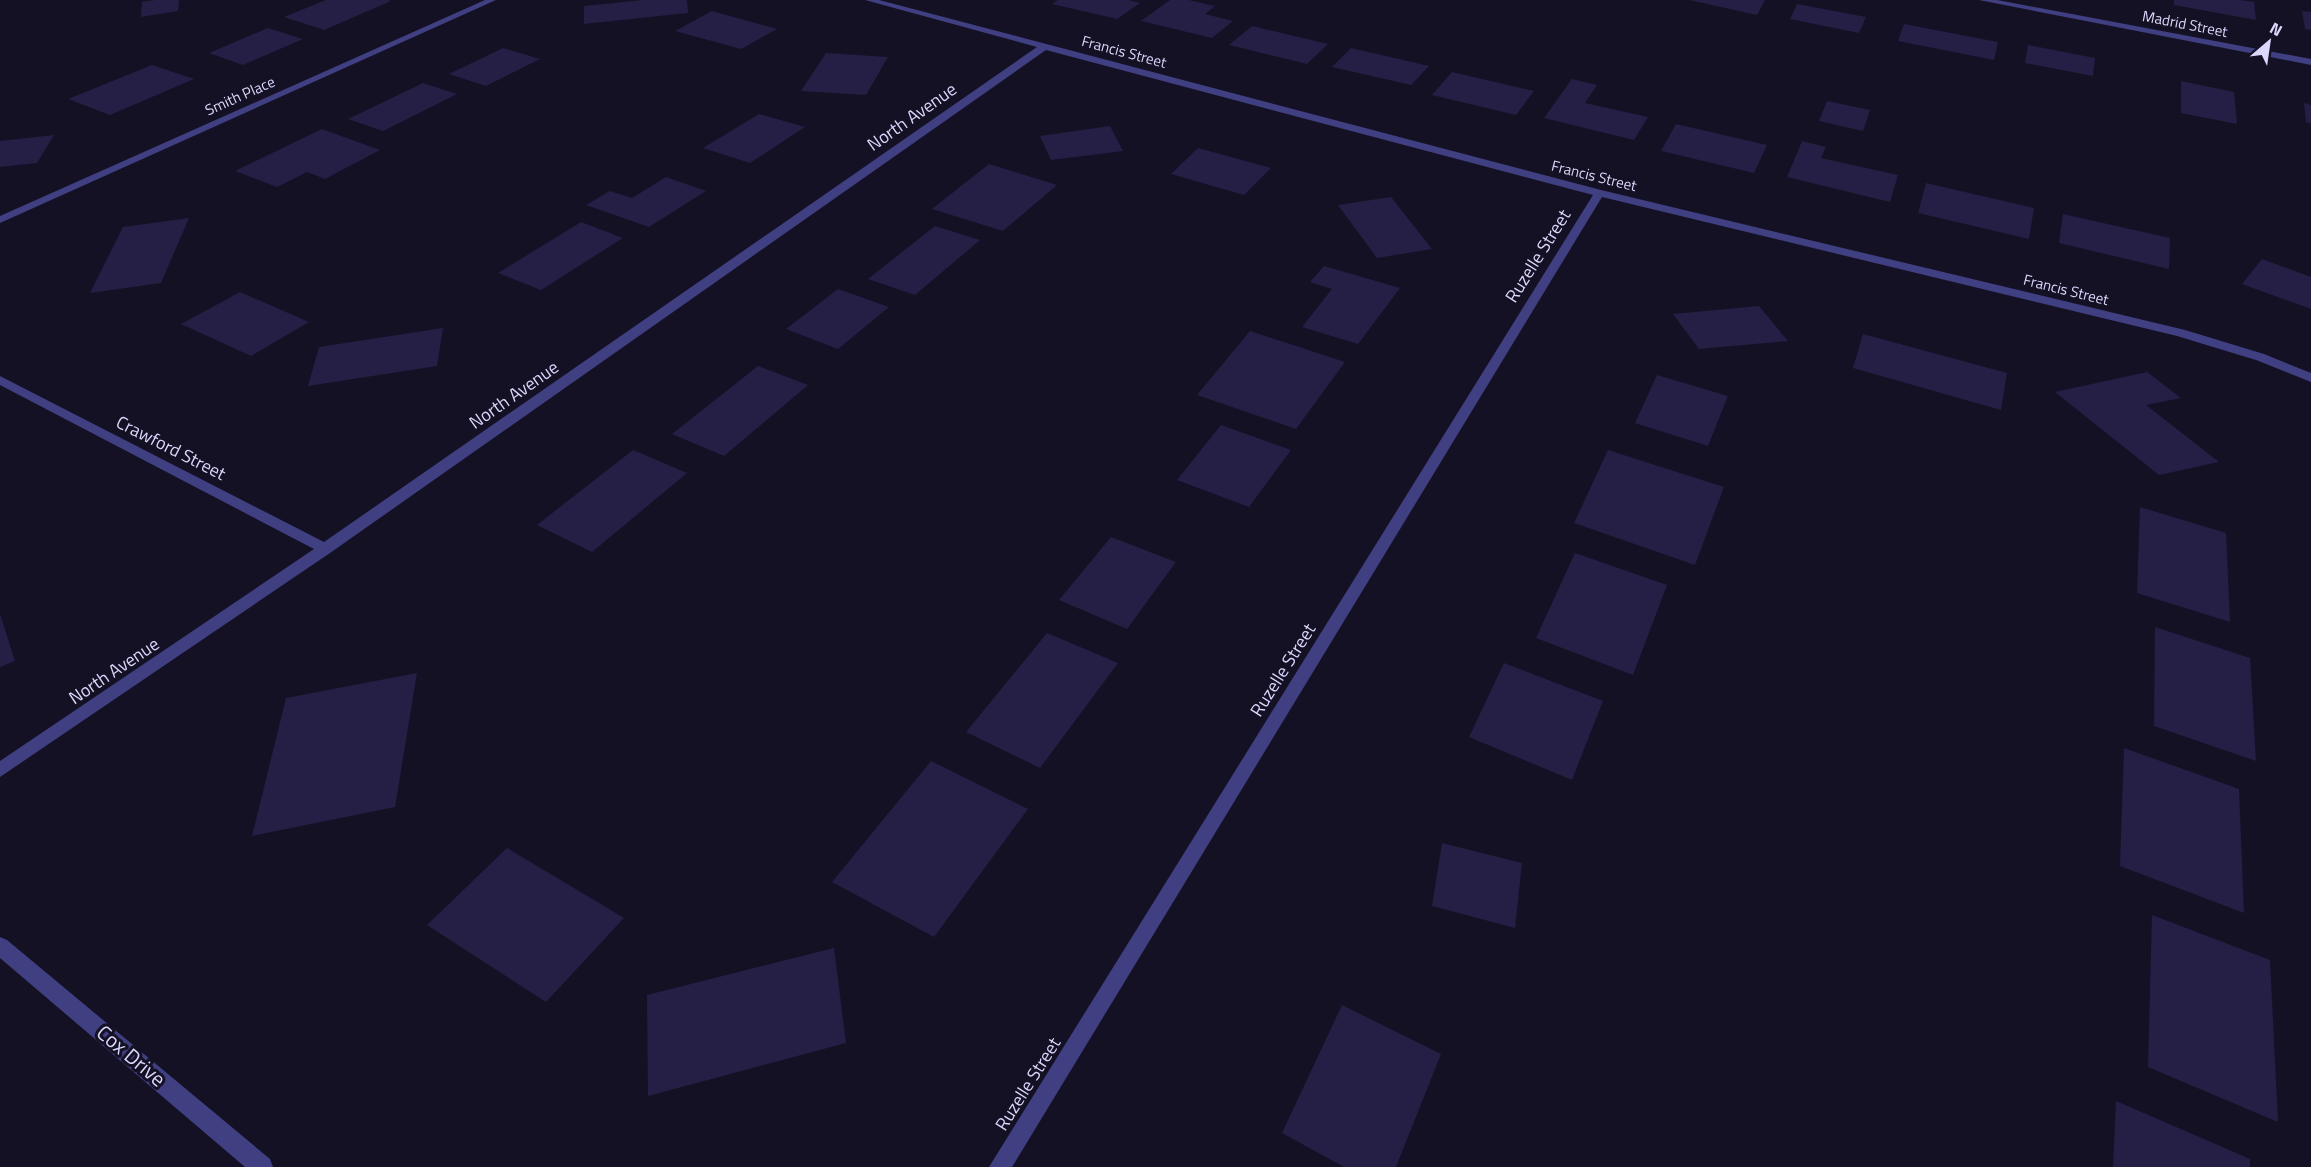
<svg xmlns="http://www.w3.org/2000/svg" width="2311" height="1167" viewBox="0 0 2311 1167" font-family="'Titillium Web',sans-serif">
<rect width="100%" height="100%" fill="#141125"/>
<g fill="#251e45">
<path d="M155,0H179L178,11L141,17L142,2Z"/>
<path d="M326,0H388L391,1L324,30L284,17Z"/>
<path d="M643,0H687L688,13L584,24V6Z"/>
<path d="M1058,0H1128L1140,3L1117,19L1052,4Z"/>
<path d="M1170,0H1189L1215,6L1205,14L1233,21L1212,38L1141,21Z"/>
<path d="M1689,0H1765L1757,15Z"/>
<path d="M2174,0H2240L2254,2L2256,20L2174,5Z"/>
<path d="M1797,4L1866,17L1859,33L1790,19Z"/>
<path d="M712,11L777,29L741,49L675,31Z"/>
<path d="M2302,11L2311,12V30L2305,29Z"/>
<path d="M1904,24L1998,42L1994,60L1898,41Z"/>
<path d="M1252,26L1328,44L1307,64L1229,45Z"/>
<path d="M268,28L303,39L243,65L209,53Z"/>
<path d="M2028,45L2095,58L2093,76L2025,63Z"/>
<path d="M503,48L540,59L486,86L449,74Z"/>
<path d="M1351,48L1429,66L1411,85L1332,67Z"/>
<path d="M826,53L888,57L866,95L801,91Z"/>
<path d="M152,65L194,79L110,115L68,99Z"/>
<path d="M1452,72L1534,91L1516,115L1432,95Z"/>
<path d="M1572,79L1597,85L1585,103L1648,117L1634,140L1544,118Z"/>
<path d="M2181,81L2234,92L2237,124L2181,113Z"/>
<path d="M423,83L457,94L383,131L348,119Z"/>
<path d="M1827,101L1870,110L1863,131L1819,121Z"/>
<path d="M2304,103L2311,105V123L2306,122Z"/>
<path d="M759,114L805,127L750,163L703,148Z"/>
<path d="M1676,124L1767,145L1754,173L1661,151Z"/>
<path d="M1110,126L1123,151L1051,160L1040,136Z"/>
<path d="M322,129L380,150L325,179L307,172L277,187L235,171Z"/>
<path d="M54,135L37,163L0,167V141Z"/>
<path d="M1802,141L1826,147L1821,158L1898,175L1890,202L1787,177Z"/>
<path d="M1198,148L1271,168L1244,195L1171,174Z"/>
<path d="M989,164L1057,185L1003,231L932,209Z"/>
<path d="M666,177L706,191L649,227L586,205L610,191L632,198Z"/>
<path d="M1926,183L2034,208L2029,239L1918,213Z"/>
<path d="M1391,197L1432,249L1377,258L1338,205Z"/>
<path d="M2063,214L2170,238L2169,269L2059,243Z"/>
<path d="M189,218L161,283L90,293L123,227Z"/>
<path d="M581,222L623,238L541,290L498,273Z"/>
<path d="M935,226L980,240L915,295L868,279Z"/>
<path d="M2262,259L2311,277V309L2242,284Z"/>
<path d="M1324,266L1400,288L1358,344L1302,327L1332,289L1310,282Z"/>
<path d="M838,289L889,307L838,349L786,329Z"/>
<path d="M240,292L309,322L251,356L181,324Z"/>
<path d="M1759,306L1788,341L1699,349L1673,314Z"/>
<path d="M443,328L437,366L308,386L319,347Z"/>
<path d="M1250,331L1345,362L1296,429L1197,395Z"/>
<path d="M1863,334L2007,373L2001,410L1853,368Z"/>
<path d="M758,366L808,385L724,456L672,434Z"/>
<path d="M2147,372L2181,398L2146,405L2219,462L2159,475L2055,392Z"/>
<path d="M1657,375L1728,396L1708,446L1635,423Z"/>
<path d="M1221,425L1291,450L1249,507L1177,480Z"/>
<path d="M633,450L687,473L592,552L537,525Z"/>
<path d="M1608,450L1724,487L1695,565L1574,523Z"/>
<path d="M2140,507L2226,533L2230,622L2137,593Z"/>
<path d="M1111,537L1176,562L1127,629L1059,600Z"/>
<path d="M1575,553L1667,585L1633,675L1536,638Z"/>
<path d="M0,614L15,661L0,667Z"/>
<path d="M2155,627L2250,658L2256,761L2154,726Z"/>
<path d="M1047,633L1118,663L1040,768L966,732Z"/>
<path d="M1504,663L1603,701L1572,780L1469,737Z"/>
<path d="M417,673L395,807L252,836L286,698Z"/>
<path d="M2124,748L2239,789L2244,913L2120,866Z"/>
<path d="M931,761L1028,809L934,937L832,882Z"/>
<path d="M1442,843L1522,863L1515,928L1432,906Z"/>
<path d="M507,848L624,918L546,1002L427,925Z"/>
<path d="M2152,915L2270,960L2278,1122L2148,1067Z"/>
<path d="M834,948L846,1043L648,1096L647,995Z"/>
<path d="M1342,1005L1441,1054L1396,1167H1344L1282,1133Z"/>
<path d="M2116,1101L2250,1159V1167H2113Z"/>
</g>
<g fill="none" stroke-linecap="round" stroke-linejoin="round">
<g fill="#403f81" fill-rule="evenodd">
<path d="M485,0H496L0,223V216Z"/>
<path d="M865,0H879L1601,190L2185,330L2264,354L2311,373V382L2256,360L2177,336L1602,197L1012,1167H989L1593,195L1046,50L330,553L0,777V761L314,549L0,385V376L324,542L1037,47Z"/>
<path d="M1979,0H1997L2311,59V65Z"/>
<path d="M0,937L7,940L270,1159L273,1167H245L0,958Z"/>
</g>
</g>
<g text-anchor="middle" stroke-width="6" stroke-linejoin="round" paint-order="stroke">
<g font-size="15" fill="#dbd7fc" stroke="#141125">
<text transform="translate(2185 24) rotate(11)" y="5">Madrid Street</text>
<text transform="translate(1124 52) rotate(15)" y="5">Francis Street</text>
<text transform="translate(240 96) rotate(-24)" y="5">Smith Place</text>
<text transform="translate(1594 176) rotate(14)" y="5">Francis Street</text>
<text transform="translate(2066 290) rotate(14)" y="5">Francis Street</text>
</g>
<g font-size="18" fill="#dbd7fc" stroke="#141125">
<text transform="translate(912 117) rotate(-35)" y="6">North Avenue</text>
<text transform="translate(1538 256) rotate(-58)" y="6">Ruzelle Street</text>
<text transform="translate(514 395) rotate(-35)" y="6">North Avenue</text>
<text transform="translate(171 448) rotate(27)" y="6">Crawford Street</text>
<text transform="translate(1283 670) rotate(-58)" y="6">Ruzelle Street</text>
<text transform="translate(114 671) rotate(-34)" y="6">North Avenue</text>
<text transform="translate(1028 1084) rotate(-58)" y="6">Ruzelle Street</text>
</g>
<g font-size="21" fill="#dbd7fc" stroke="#141125">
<text transform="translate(131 1056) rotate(40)" y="7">Cox Drive</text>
</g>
</g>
<g transform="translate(2269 42) rotate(29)" stroke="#141125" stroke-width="4.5" paint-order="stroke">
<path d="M0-4.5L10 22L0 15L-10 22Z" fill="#dbd7fc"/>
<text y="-9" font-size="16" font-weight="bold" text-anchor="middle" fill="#dbd7fc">N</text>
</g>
</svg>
